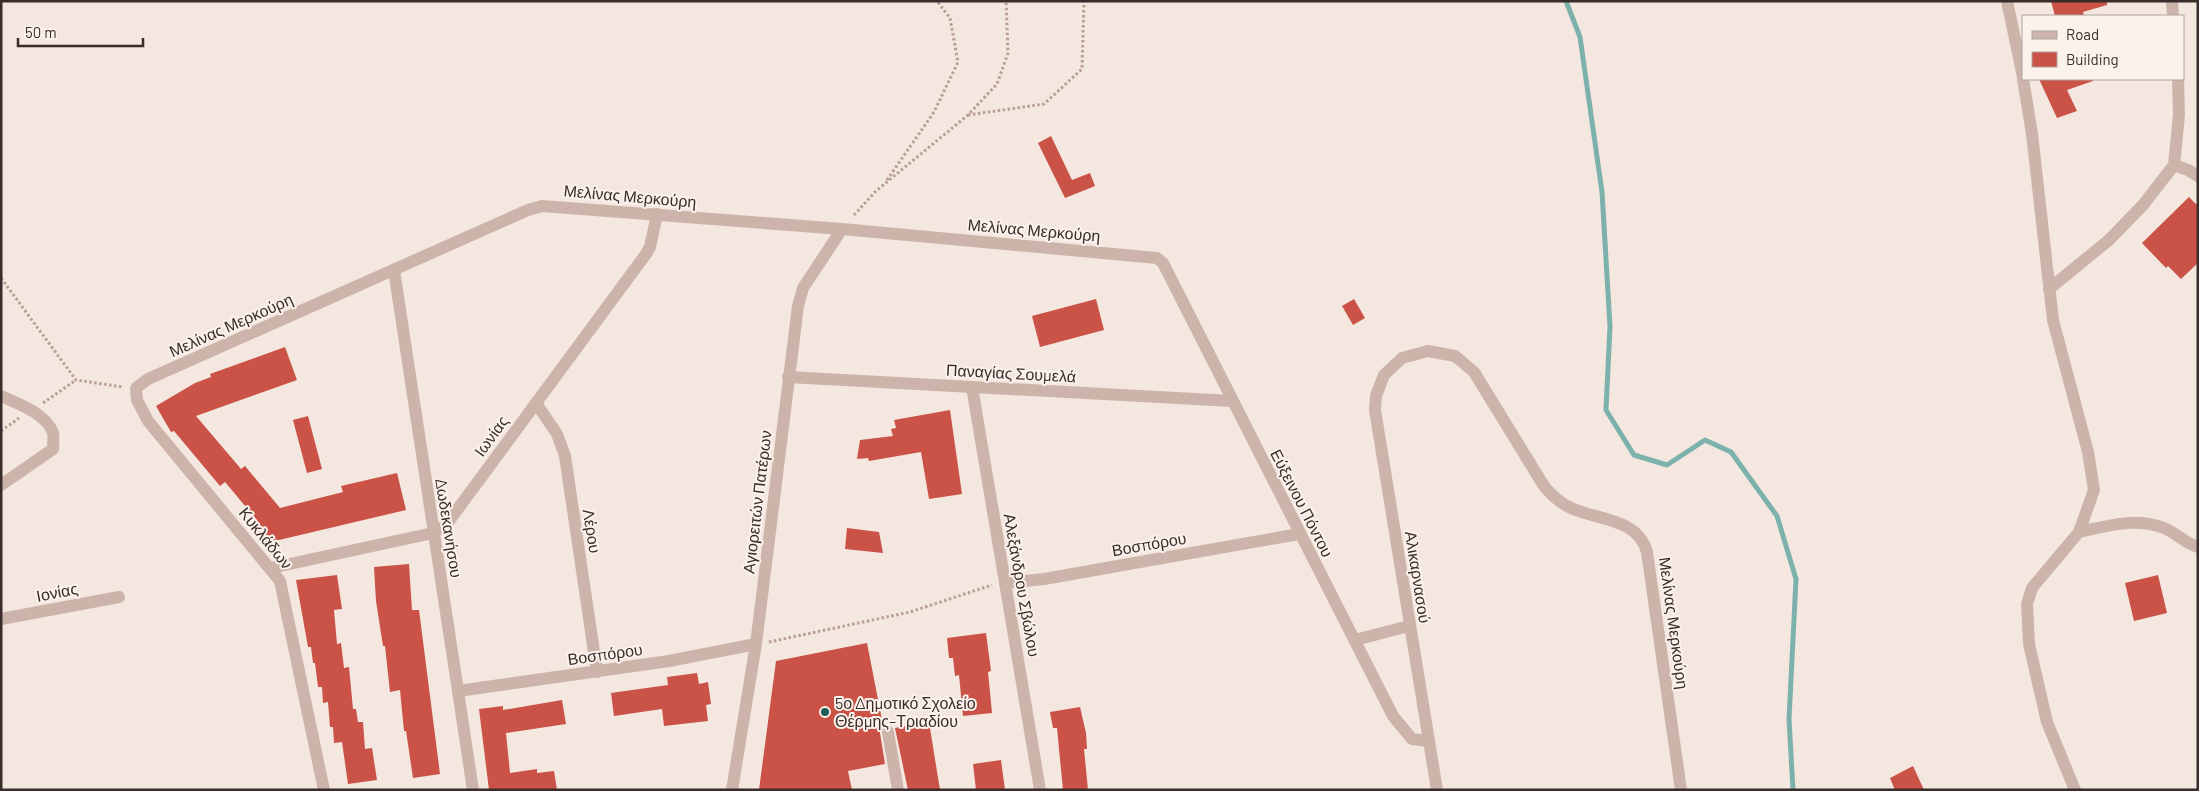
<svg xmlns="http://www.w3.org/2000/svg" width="2199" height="791" viewBox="0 0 2199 791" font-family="Barlow,sans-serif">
<rect width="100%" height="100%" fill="#f4e7df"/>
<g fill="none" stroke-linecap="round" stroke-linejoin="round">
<path stroke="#7db2ac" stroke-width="5" d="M1566,1L1580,37L1602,192L1610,326L1606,410L1634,455L1667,465L1705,440L1731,452L1777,516L1796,579L1789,719L1793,790"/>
</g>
<g fill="#ca5247">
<path d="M2051,1H2107V5L2083,12L2084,16H2055Z"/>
<path d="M2039,79H2093V81L2067,90L2077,111L2057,118Z"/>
<path d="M1051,136L1072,180L1090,173L1095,186L1065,198L1038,143Z"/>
<path d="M2189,197L2198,206V263L2181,279L2168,266L2166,268L2142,243Z"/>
<path d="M1096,299L1104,330L1040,347L1032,316Z"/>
<path d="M1354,299L1365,318L1353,325L1342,306Z"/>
<path d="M285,347L297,380L196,416L241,469L245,466L280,508L343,492L341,486L397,473L406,510L262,544L260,531L254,532L251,522L256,519L225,482L220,486L174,431L171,432L156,406L195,383L211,377L210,374Z"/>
<path d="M950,410L962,494L929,499L921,452L869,461L868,458L857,459L860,440L893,436L891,429L896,428L894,420Z"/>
<path d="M308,416L322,469L307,473L293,420Z"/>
<path d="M847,528L879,532L883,553L845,549Z"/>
<path d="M409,564L412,610H419L440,774L413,778L406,731H404L400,690L390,692L385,646H383L376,601L374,567Z"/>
<path d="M337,575L342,609L334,610L337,644L341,643L344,668L349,667L353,709H356L358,722H363L365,749L372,748L377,780L348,784L342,742L334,743L333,727H330L328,702L323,703L322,687H318L315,663H313L311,647H308L296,580Z"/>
<path d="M2158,575L2167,613L2134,621L2125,583Z"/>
<path d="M986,633L991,671L988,672L992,713L963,716L959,675L955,676L953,658H949L947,638Z"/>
<path d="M867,643L883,725L880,733L885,764L848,771L852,790H759L776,661Z"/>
<path d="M697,673L699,684L708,682L711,704L706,705L708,721L664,726L662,709L614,716L611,693L668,685L667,677Z"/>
<path d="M562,700L566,724L506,733L510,773L537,769V773L554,771L557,790H489L479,709L503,706V710Z"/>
<path d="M1080,707L1086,733L1087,749H1084L1088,790H1063L1057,728H1053L1050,712Z"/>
<path d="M929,722L940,790H908L895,728Z"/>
<path d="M1001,760L1005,790H976L973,764Z"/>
<path d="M1913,766L1924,790H1895L1890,778Z"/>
</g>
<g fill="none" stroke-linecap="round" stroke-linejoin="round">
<g stroke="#b99e94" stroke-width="3" stroke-dasharray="2.5 2.5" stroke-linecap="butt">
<path d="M968,115L1044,104L1082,69L1084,1"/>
<path d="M887,180L934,112L958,62L950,18L937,1"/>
<path d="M854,215L876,191L968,115L997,84L1008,53L1006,1"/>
<path d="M1,278L76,380L123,387"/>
<path d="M43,403L76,380"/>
<path d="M1,431L19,418"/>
<path d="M769,642L910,612L992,585"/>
</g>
<g stroke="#cdb4aa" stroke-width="12">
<path d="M2007,1L2023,77"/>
<path d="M2172,1L2173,16"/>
<path d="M2023,79L2032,134L2053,320L2088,452L2094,490L2079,532L2032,588L2027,604L2029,644L2047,722L2075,790"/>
<path d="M2174,165L2188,170L2198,176"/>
<path d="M394,270L473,790"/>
<path d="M2049,289L2109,240L2143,205L2174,165L2179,115L2178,79"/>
<path d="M788,377L1232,401"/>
<path d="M972,387L1040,790"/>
<path d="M1,396C17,403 47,414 53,433C54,437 53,444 53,449L1,485"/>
<path d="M536,403L557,434L565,456L597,672"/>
<path d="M2079,532C2107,526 2136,517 2164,528C2176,533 2185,543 2198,547"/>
<path d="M271,568L433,533L446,525L646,254L650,247L657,214"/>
<path d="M1005,583L1044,579L1299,534"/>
<path d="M1,619L119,597"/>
<path d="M1355,640L1409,626"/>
<path d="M458,691L669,661L756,644"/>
<path d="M888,732L898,790"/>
<path d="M324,790L280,581L148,421L137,400L136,388L148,379L528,210L542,206L842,229L1157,258L1163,263L1393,716L1412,739L1428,741"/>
<path d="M732,790L756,644L798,306L803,288L842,229"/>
<path d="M1437,790L1375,410L1376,396L1384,375L1402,358L1428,351L1455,356L1474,372L1544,486C1552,496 1560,503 1571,508C1597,520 1638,518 1647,552L1681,790"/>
</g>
</g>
<circle fill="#1d5e58" stroke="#fbf2ec" stroke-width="2" cx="825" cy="712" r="5"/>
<g text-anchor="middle" stroke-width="4" stroke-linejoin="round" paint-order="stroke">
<g font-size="16" fill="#3a2c2a" stroke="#fbf2ec">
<text transform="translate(630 196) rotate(5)" y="6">Μελίνας Μερκούρη</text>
<text transform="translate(1034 230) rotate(5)" y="6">Μελίνας Μερκούρη</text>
<text transform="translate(231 325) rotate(-24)" y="6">Μελίνας Μερκούρη</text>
<text transform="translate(1011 373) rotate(3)" y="6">Παναγίας Σουμελά</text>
<text transform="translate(491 436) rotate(-54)" y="6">Ιωνίας</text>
<text transform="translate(757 502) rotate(-83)" y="6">Αγιορειτών Πατέρων</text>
<text transform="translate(1302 503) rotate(63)" y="6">Εύξεινου Πόντου</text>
<text transform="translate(449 528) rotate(81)" y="6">Δωδεκανήσου</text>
<text transform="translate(592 531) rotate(81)" y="6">Λέρου</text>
<text transform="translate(266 538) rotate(51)" y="6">Κυκλάδων</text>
<text transform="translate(1149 544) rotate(-10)" y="6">Βοσπόρου</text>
<text transform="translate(1418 577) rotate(81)" y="6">Αλικαρνασού</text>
<text transform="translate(1022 585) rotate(80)" y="6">Αλεξάνδρου Σβώλου</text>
<text transform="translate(57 592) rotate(-11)" y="6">Ιονίας</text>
<text transform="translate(1674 623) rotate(82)" y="6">Μελίνας Μερκούρη</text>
<text transform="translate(605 654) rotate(-8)" y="6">Βοσπόρου</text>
</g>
<g font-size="16" fill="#3a2c2a" stroke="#fbf2ec" text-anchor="start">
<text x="835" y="709">5ο Δημοτικό Σχολείο<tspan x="835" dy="18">Θέρμης–Τριαδίου</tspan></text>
</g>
</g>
<rect width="2199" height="791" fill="none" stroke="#3a2c2a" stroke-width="5"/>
<rect x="2022" y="15" width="162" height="65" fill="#fbf2ec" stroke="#aea39e"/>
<rect x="2032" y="31" width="25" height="8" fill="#cdb4aa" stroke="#aea39e"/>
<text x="2066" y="40" font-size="15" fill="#3a2c2a">Road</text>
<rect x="2032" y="52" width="25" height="15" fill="#ca5247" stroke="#aea39e"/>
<text x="2066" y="65" font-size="15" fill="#3a2c2a">Building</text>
<path d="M18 38v8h125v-8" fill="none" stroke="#3a2c2a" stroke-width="2.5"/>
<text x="25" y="38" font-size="15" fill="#3a2c2a" stroke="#fbf2ec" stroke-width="4" paint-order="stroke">50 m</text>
</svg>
